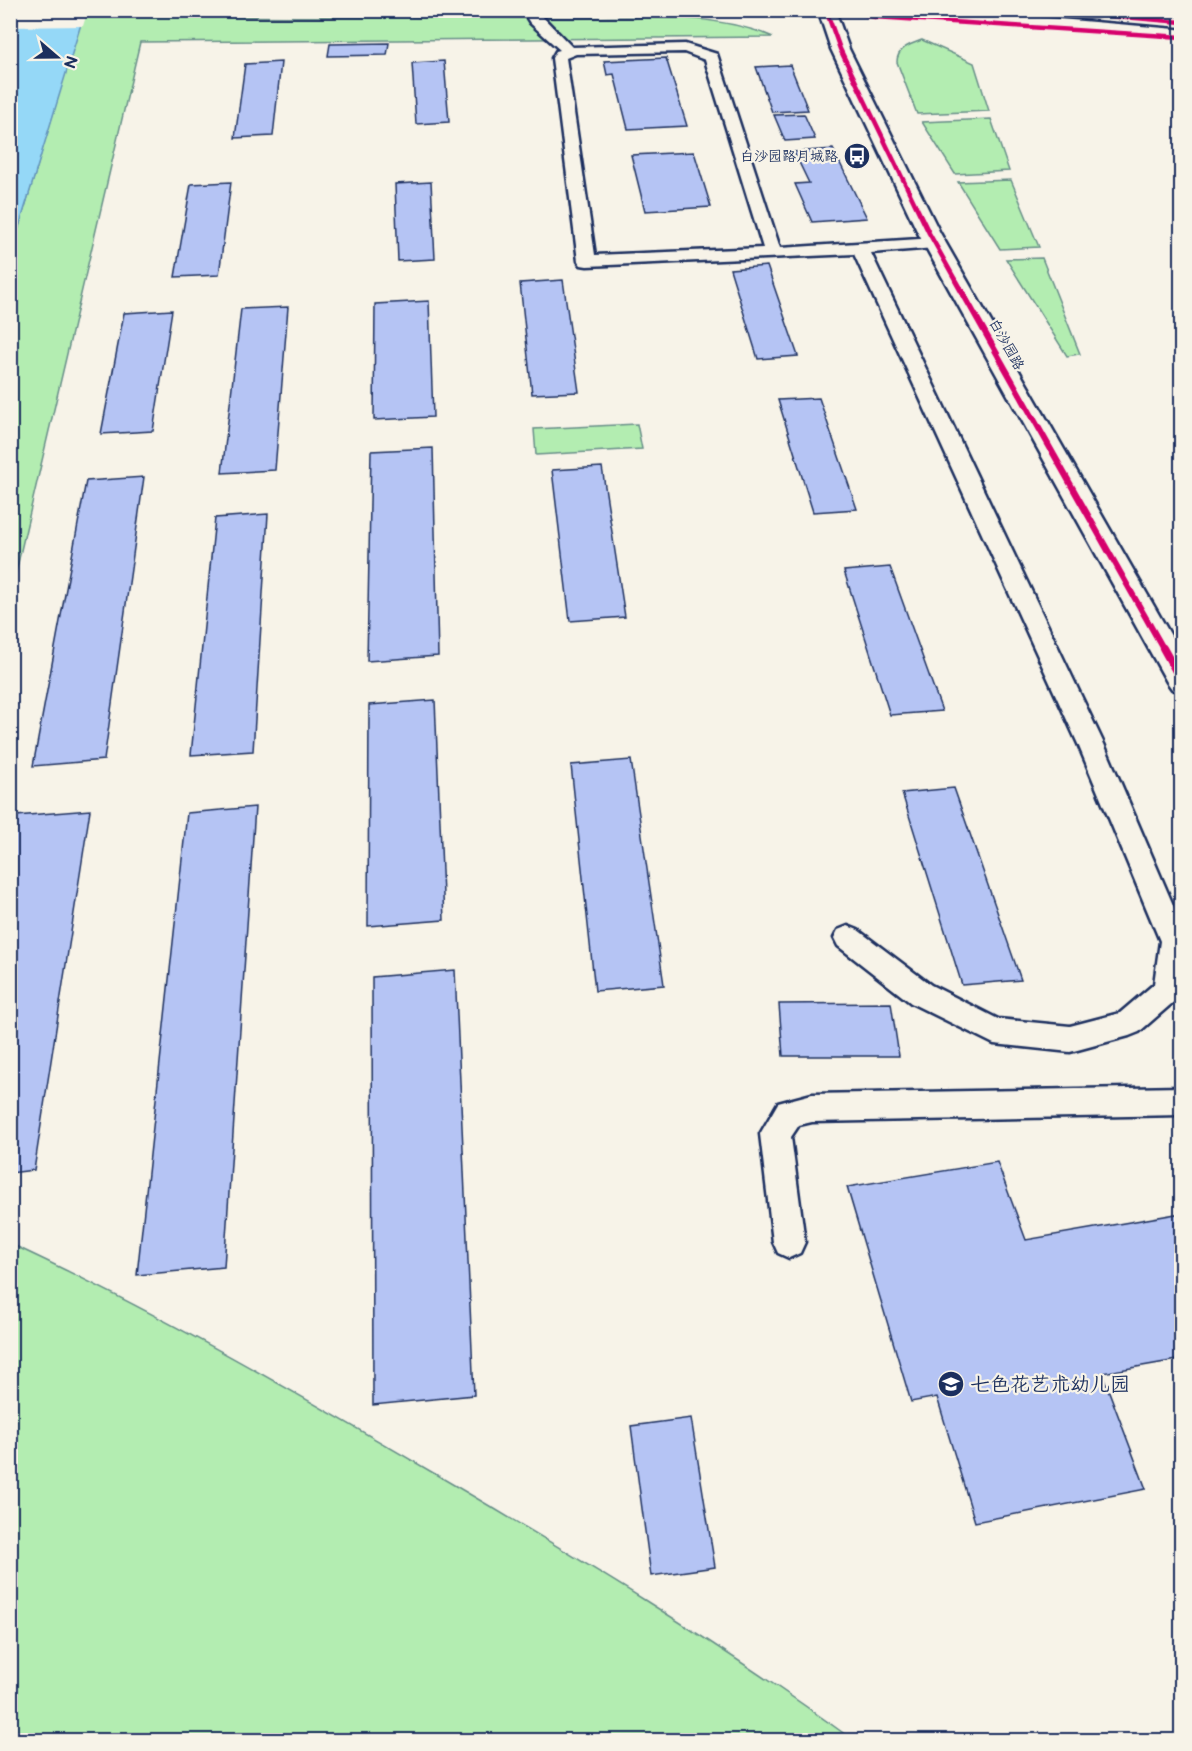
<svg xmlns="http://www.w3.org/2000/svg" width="1192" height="1751" viewBox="0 0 1192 1751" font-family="'Balsamiq Sans','LXGW WenKai TC',sans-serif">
<rect width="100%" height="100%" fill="#f7f3e8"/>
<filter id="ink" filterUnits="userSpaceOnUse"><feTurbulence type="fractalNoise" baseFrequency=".0167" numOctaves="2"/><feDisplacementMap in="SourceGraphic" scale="12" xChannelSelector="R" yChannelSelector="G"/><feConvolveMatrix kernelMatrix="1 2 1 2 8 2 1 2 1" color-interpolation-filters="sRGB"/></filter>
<g filter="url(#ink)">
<g fill="#b3edb1" stroke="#678e88" stroke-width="1.5">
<path d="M84,11H142L141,16C281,16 422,16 563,18C633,19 707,9 773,37L140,42L11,593V253Z"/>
<path d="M922,40L974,63L989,111L917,114L897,62C897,48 911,44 922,40Z"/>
<path d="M991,119L1009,171L955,174L922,122Z"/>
<path d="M1011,180L1039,247L1000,249L958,182Z"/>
<path d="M1042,258L1080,354L1067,356L1006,259Z"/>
<path d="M637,424L642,449L536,455L534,429Z"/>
<path d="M11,1244C155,1311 293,1391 430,1471C574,1555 718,1642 853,1740H11Z"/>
</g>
<path fill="#95d8f7" stroke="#6494ba" stroke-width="1.5" d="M11,11H85L11,253Z"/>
<path fill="#f7f3e8" d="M88,10L83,26L11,27V11Z"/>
<g fill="#b5c4f4" stroke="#1b2f5e" stroke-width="1.5">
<path d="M389,43L387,55L328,56L330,44Z"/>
<path d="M666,58L687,126L628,129L614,74L607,75L604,61Z"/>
<path d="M444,61L449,122L416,124L412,63Z"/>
<path d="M281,62L273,136L235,138L245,64Z"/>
<path d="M790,65L808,110L772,112L756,67Z"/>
<path d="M804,114L815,139L785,141L774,115Z"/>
<path d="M833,149L867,218L812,222L795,184L809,183L794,152Z"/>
<path d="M694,152L711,207L645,211L631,155Z"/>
<path d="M231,182L219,275L175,277L191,184Z"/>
<path d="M431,182L435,259L398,261L395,184Z"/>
<path d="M767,266L798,356L758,359L730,269Z"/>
<path d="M563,280L579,392L532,394L520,283Z"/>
<path d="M429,301L433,417L374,420L375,304Z"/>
<path d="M288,307L275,470L222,473L241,309Z"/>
<path d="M172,310L153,431L101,434L124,313Z"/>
<path d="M819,398L857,509L813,512L778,400Z"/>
<path d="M433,448L438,656L367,661L371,451Z"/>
<path d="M602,467L625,617L570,621L552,470Z"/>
<path d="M144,477L104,760L33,766L86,481Z"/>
<path d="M268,514L253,751L191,755L215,518Z"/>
<path d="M890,567L942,711L890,715L844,571Z"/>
<path d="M435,700L444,920L368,926L369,705Z"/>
<path d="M631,760L664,985L595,991L571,765Z"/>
<path d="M954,788L1021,980L962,985L902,793Z"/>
<path d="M255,807L224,1267L137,1275L187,813Z"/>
<path d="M90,810L34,1170L10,1173V843L16,816Z"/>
<path d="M455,970L474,1395L373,1405L372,977Z"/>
<path d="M891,1003L899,1056H783L779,1004Z"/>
<path d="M997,1162L1026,1240L1182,1213V1359L1102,1373L1146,1489L975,1522L937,1397L911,1402L847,1187Z"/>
<path d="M691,1418L715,1567L651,1576L631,1426Z"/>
</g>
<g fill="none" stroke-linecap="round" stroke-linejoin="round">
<defs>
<g id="service">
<path d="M522,10H536L572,47L685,44L717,54L780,248L935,238L941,239L944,243L941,247L935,248L871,253L1104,744L1182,926L1181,990L1177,999L1139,1032L1129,1036L1070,1052L994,1044L911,1003L838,946L834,938L838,930L848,926L858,930L931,985L998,1019L1070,1026L1120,1013L1154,984L1160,941L1078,744L854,254L587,266L581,265L578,261L552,58L556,51L560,50L530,23ZM684,52L705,60L763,248L595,255L566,58L576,54Z"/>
<path d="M1182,1087V1115L812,1122L799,1125L791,1137L805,1242L800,1253L789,1258L778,1253L773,1242L760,1134L778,1103L812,1094Z"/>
</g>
<g id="tertiary">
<path d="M818,10H835L849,49L940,233L1182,655V692L1172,689L1167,682L918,233L831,49Z"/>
<path d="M1034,10H1108L1182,17V27L1042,15Z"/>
</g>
</defs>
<use href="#service" stroke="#1b2f5e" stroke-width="5"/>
<use href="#tertiary" stroke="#1b2f5e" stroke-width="5"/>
<use href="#service" fill="#f7f3e8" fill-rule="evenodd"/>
<use href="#tertiary" fill="#f7f3e8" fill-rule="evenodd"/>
<defs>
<g id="cycleway-far2">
<path d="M826,10L840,49L929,233L957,283"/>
<path d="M848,10L875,17L1182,37"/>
<path d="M1042,10L1182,22"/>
</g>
<path id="cycleway-far1" d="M956,281L1164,650"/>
<path id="cycleway" d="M1163,648L1182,682"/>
</defs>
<use href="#cycleway-far2" stroke="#f7f3e8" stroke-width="7"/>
<use href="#cycleway-far1" stroke="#f7f3e8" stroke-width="9"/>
<use href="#cycleway" stroke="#f7f3e8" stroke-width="11"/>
<use href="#cycleway-far2" stroke="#d6006c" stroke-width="4.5"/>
<use href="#cycleway-far1" stroke="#d6006c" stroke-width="6"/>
<use href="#cycleway" stroke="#d6006c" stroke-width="8"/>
</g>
</g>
<defs>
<symbol id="bus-disc" viewBox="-11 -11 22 22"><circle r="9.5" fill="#1b2f5e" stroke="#f7f3e8"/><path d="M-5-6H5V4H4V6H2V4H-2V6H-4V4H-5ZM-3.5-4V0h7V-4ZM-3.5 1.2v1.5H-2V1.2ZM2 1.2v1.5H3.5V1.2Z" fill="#fff"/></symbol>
<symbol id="school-disc" viewBox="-11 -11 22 22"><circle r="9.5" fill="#1b2f5e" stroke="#f7f3e8"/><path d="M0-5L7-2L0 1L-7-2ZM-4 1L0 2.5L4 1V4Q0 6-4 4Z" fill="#fff"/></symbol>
</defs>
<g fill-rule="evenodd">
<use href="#bus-disc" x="842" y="141" width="30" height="30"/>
<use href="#school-disc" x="936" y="1369" width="30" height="30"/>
</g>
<g text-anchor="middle" stroke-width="4.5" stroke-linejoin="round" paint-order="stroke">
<g font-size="14" fill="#1b2f5e" stroke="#f7f3e8" text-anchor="end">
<text x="838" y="161">白沙园路月城路</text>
</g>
<g font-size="14" fill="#1b2f5e" stroke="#f7f3e8">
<text transform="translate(1007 344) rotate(61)" y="5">白沙园路</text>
</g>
<g font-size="20" fill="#1b2f5e" stroke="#f7f3e8" text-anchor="start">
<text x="970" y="1391">七色花艺术幼儿园</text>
</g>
</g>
<rect width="1192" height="1751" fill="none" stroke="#f7f3e8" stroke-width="36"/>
<rect x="18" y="18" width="1156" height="1715" fill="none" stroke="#1b2f5e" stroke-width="2" filter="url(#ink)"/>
<g transform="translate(57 57) rotate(110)" stroke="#f7f3e8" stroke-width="4.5" paint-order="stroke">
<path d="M0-4.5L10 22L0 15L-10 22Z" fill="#1b2f5e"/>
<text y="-9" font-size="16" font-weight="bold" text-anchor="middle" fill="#1b2f5e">N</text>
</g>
</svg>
